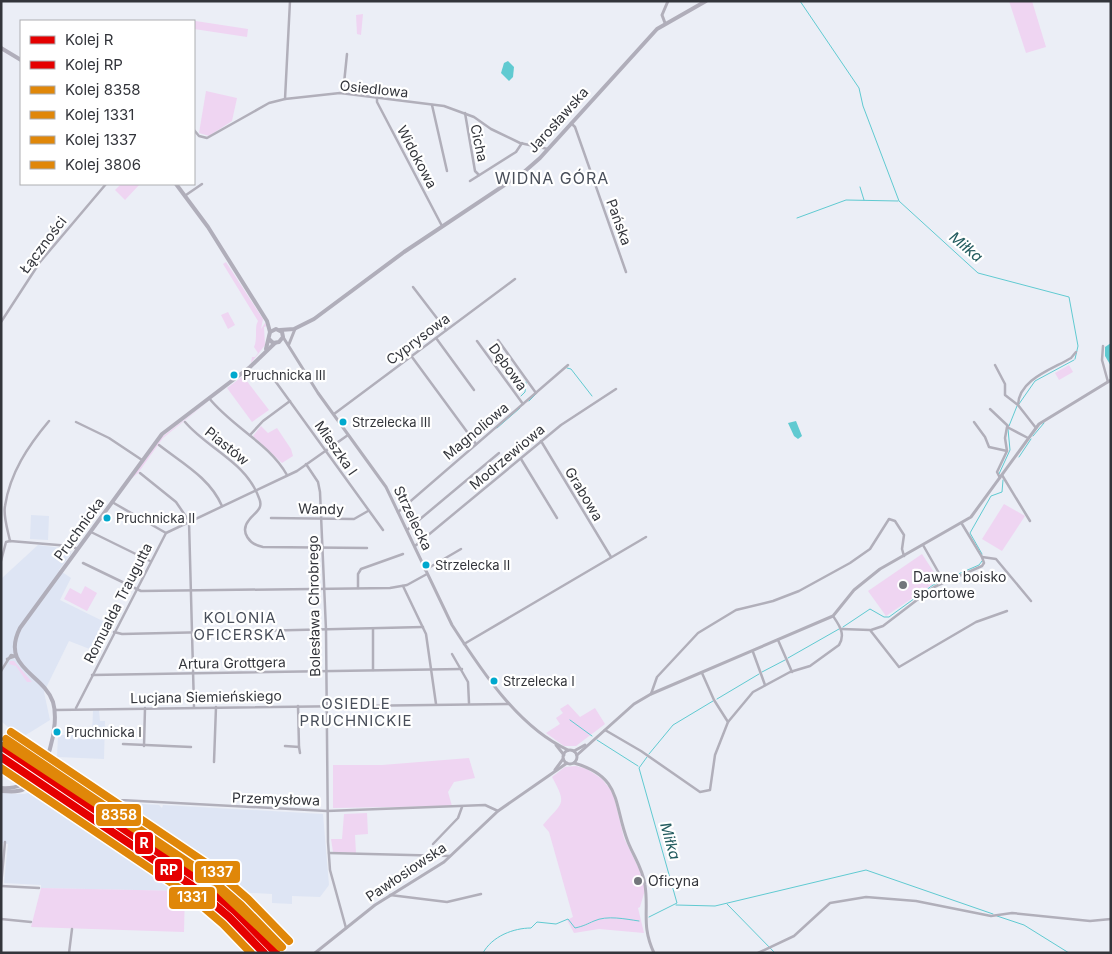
<svg xmlns="http://www.w3.org/2000/svg" width="1112" height="954" viewBox="0 0 1112 954" font-family="Inter,sans-serif">
<rect width="100%" height="100%" fill="#ebeef6"/>
<g fill="#dee5f4">
<path d="M31,515L49,516L48,540L30,539Z"/>
<path d="M38,545L69,549L71,554L59,570L71,578L60,600L113,626L100,653L69,641L44,692L50,720L21,738L1,721V579Z"/>
<path d="M99,710L100,721H105L104,759L57,757L58,735H92L93,711Z"/>
<path d="M42,784L123,836L121,839L186,885L185,891L41,888V885L4,883L8,844L1,843V793L24,794L35,791Z"/>
<path d="M125,803L159,805L162,808L163,805L323,814L329,885L320,897L292,896V904L272,903V894L235,892L202,873L154,838L151,826L125,808Z"/>
</g>
<g fill="#efd5f2">
<path d="M1009,1H1032L1046,47L1026,53Z"/>
<path d="M363,14L361,35L357,34L356,15Z"/>
<path d="M189,20L248,29L247,37L194,29V21Z"/>
<path d="M206,91L237,98L232,121L209,136L199,133Z"/>
<path d="M121,184H140L125,200L115,190Z"/>
<path d="M226,262L263,319L261,329L265,323L267,326L264,327L265,345L251,363L252,357H255L258,353L254,347C258,338 254,327 258,321L223,264Z"/>
<path d="M228,312L235,325L228,329L221,315Z"/>
<path d="M1069,365L1073,372L1059,380L1055,373Z"/>
<path d="M243,376L269,410L252,422L227,388Z"/>
<path d="M209,401L163,438L138,473L131,479L162,437Z"/>
<path d="M261,426L268,433L277,428L291,449L293,456L282,463L253,436Z"/>
<path d="M1004,504L1025,516L1002,551L982,539Z"/>
<path d="M922,554L939,580L886,616L868,591Z"/>
<path d="M85,586L97,593L87,611L64,599L70,588L81,594Z"/>
<path d="M10,661H14L32,682H27L16,666L9,664Z"/>
<path d="M568,704L580,717L595,708L605,724L576,746H564L546,733L560,724L556,718L563,713L560,709Z"/>
<path d="M469,758L475,778L454,782L448,792L452,806L333,808V765H382Z"/>
<path d="M576,766L587,769L602,779L613,793L624,838L640,871L645,890L640,907L638,908L644,933L599,929L574,933L567,920L573,917L549,832L543,825C562,802 568,806 552,777L565,767Z"/>
<path d="M367,813L368,834L355,835L356,853L333,852L331,839H342L344,814Z"/>
<path d="M41,888L185,891L184,932L31,927Z"/>
</g>
<g fill="#60cad1">
<path d="M508,61L514,67L513,77L509,81L501,73L504,63Z"/>
<path d="M1111,343V366L1105,356V347Z"/>
<path d="M796,421L802,436L798,439L794,436L788,423Z"/>
</g>
<g fill="none" stroke-linecap="round" stroke-linejoin="round">
<g stroke="#60cad1" stroke-width="1">
<path d="M800,1L859,88L863,106L899,201L978,273L1069,297L1078,346L1075,359"/>
<path d="M860,187L864,200"/>
<path d="M797,218L846,200L898,201"/>
<path d="M567,368L571,369L592,396"/>
<path d="M521,396L525,392L526,382"/>
<path d="M529,401L537,393"/>
<path d="M1019,404L1035,381L1074,360"/>
<path d="M1009,426L1017,406"/>
<path d="M497,428L520,408"/>
<path d="M1033,436L1044,423"/>
<path d="M1019,457L1031,439"/>
<path d="M999,474L1010,450L1008,429"/>
<path d="M982,554L970,533L991,496L1002,492L1003,480"/>
<path d="M843,627L870,609L884,617H889L933,585L979,565L982,561"/>
<path d="M788,658L839,629"/>
<path d="M762,672L785,660"/>
<path d="M717,699L759,674"/>
<path d="M570,720L592,736"/>
<path d="M597,740L638,766"/>
<path d="M649,754L673,725L713,701"/>
<path d="M647,757L639,768L677,903L649,917"/>
<path d="M727,904L775,953"/>
<path d="M676,905L715,906L866,870L993,914"/>
<path d="M997,916L1024,925L1069,953"/>
<path d="M483,953C492,936 514,928 531,928L537,922L556,924L568,919L575,928C584,926 587,924 594,921C607,915 625,919 639,921"/>
</g>
<g stroke="#b1afba" stroke-width="2.5">
<path d="M343,93L347,54"/>
<path d="M377,98V102L442,226"/>
<path d="M285,99L290,1"/>
<path d="M432,105L447,171"/>
<path d="M465,113L475,171L479,175"/>
<path d="M571,123L575,127L626,272"/>
<path d="M194,130L199,136L207,138L269,103L285,99L340,93L444,106L474,117L491,129L520,143L548,149"/>
<path d="M470,181L516,152L522,143"/>
<path d="M186,195L202,184"/>
<path d="M413,287L446,330"/>
<path d="M1,322L40,262L106,184"/>
<path d="M436,338L474,390"/>
<path d="M498,340L536,393"/>
<path d="M477,341L523,404"/>
<path d="M1103,346L1102,360L1108,382"/>
<path d="M412,357L476,444"/>
<path d="M995,365L1005,384V395L1018,405"/>
<path d="M273,378L383,530"/>
<path d="M209,398C232,427 269,443 287,475"/>
<path d="M990,409L1008,426"/>
<path d="M334,414L515,279"/>
<path d="M76,422L109,438L142,460"/>
<path d="M185,422C208,449 246,462 259,498C264,509 255,512 249,520C239,532 250,545 263,547L367,548"/>
<path d="M974,422L985,437L989,447L1007,451"/>
<path d="M1036,428L1018,405C1019,379 1053,369 1071,358L1076,352"/>
<path d="M250,435L263,421L290,401"/>
<path d="M541,441L611,557"/>
<path d="M159,445C182,463 210,478 222,506"/>
<path d="M521,459L557,518"/>
<path d="M306,464L318,482L320,492L326,630L328,842L330,870L346,928"/>
<path d="M140,473L176,502L189,521L194,707"/>
<path d="M1002,475L1030,521"/>
<path d="M1000,478L997,472L1007,451L1005,438L1007,427L1028,438"/>
<path d="M112,502L166,533"/>
<path d="M398,512L568,365"/>
<path d="M271,518L354,519L368,511"/>
<path d="M407,530L499,453"/>
<path d="M91,532L150,561"/>
<path d="M10,541C8,531 3,516 5,506C10,473 28,446 49,421"/>
<path d="M923,545L944,582"/>
<path d="M415,546L561,425L616,389"/>
<path d="M982,557L996,559L1031,601"/>
<path d="M1,561L6,542L10,541L70,546L78,549"/>
<path d="M83,563L141,591L390,588L407,585L427,574"/>
<path d="M425,570L461,549"/>
<path d="M403,586L426,634L436,704"/>
<path d="M358,588V574L361,569L403,554"/>
<path d="M373,629V670"/>
<path d="M842,629L870,630L899,667L976,622L1007,611"/>
<path d="M871,630L883,626L934,587L982,566L984,563L982,557L962,524"/>
<path d="M114,632L122,634L423,627"/>
<path d="M778,640L792,672"/>
<path d="M464,644L646,537"/>
<path d="M753,652L765,685"/>
<path d="M452,654L468,682L469,703"/>
<path d="M7,659L16,656"/>
<path d="M1,671L11,655L16,656"/>
<path d="M92,675L462,669"/>
<path d="M651,694L657,677L698,633L736,610L773,601L799,591L850,563L870,549L889,519L895,521L904,535L902,549L904,556"/>
<path d="M76,708L166,533L297,471L348,435"/>
<path d="M55,710L508,704"/>
<path d="M728,722L753,692L790,672L810,666L839,645C846,634 839,625 833,616"/>
<path d="M605,730L641,751L700,792L710,790L715,755L728,722L714,700L702,673"/>
<path d="M123,744L191,747"/>
<path d="M144,746L145,708"/>
<path d="M285,746L299,747L298,706"/>
<path d="M299,747L300,753"/>
<path d="M49,753L59,764"/>
<path d="M47,759L112,798L120,800L327,811L485,805L498,811"/>
<path d="M214,762L216,707"/>
<path d="M433,844L458,818L462,807"/>
<path d="M329,853L450,856"/>
<path d="M1,886L5,842"/>
<path d="M1,886L39,888"/>
<path d="M390,895L447,902L481,894"/>
<path d="M1,919L31,922"/>
<path d="M69,953L72,929"/>
<path d="M758,953L794,936L830,903L866,897L916,901L991,916L1012,913L1090,921L1111,919"/>
</g>
<g stroke="#b1afba" stroke-width="3">
<path d="M665,23L662,15L668,1"/>
<path d="M283,337L318,393L386,487L452,625C481,670 518,727 568,750"/>
<path d="M289,344L295,329"/>
<path d="M556,745L564,755"/>
<circle cx="570" cy="757" r="7"/>
<path d="M574,751L585,745"/>
<path d="M577,755L634,704L651,694L833,616L854,590L880,569L971,517L1039,424L1111,380"/>
<path d="M574,763C623,777 613,804 628,842C634,857 643,869 645,885C649,911 641,925 654,953"/>
<path d="M555,770L563,759"/>
<path d="M315,953L375,905L444,862L498,811L567,763"/>
</g>
<g stroke="#b0aeba" stroke-width="4">
<path d="M1,48L21,60"/>
<path d="M176,184L208,227L267,321L270,332"/>
<path d="M280,330L294,329L314,319L404,252L524,172L540,158L657,29L706,1"/>
<path d="M266,349L270,332L276,329L282,332L283,337L279,342L273,343L269,339"/>
<path d="M1,788C32,790 25,771 46,758"/>
<path d="M1,791C9,791 17,793 24,789C47,777 60,725 53,702C43,673 0,668 20,628L162,434L250,367L275,343"/>
</g>
<g stroke="#adadb5" stroke-width="1" stroke-dasharray="6 6" stroke-linecap="butt">
<path d="M1,735L27,759"/>
<path d="M51,780L140,837"/>
</g>
<defs>
<path id="rail-1" d="M1,746L199,880L235,911L276,953"/>
<path id="rail-2" d="M1,757L194,887L229,917L264,953"/>
<path id="rail-3" d="M6,739L204,873L241,905L282,947"/>
<path id="rail-4" d="M1,768L188,894L223,924L251,953"/>
<path id="rail-5" d="M11,732L209,865L248,899L289,941"/>
<path id="rail-6" d="M6,744L203,874L280,947"/>
</defs>
<use href="#rail-1" stroke="#fff" stroke-width="11"/>
<use href="#rail-2" stroke="#fff" stroke-width="11"/>
<use href="#rail-3" stroke="#fff" stroke-width="11"/>
<use href="#rail-4" stroke="#fff" stroke-width="11"/>
<use href="#rail-5" stroke="#fff" stroke-width="11"/>
<use href="#rail-6" stroke="#fff" stroke-width="11"/>
<use href="#rail-1" stroke="#e50000" stroke-width="8"/>
<use href="#rail-2" stroke="#e50000" stroke-width="8"/>
<use href="#rail-3" stroke="#e08709" stroke-width="8"/>
<use href="#rail-4" stroke="#e08709" stroke-width="8"/>
<use href="#rail-5" stroke="#e08709" stroke-width="8"/>
<use href="#rail-6" stroke="#e08709" stroke-width="8"/>
</g>
<g fill="#00a9ce" stroke="#fff" stroke-width="2">
<circle cx="234" cy="375" r="4.5"/>
<circle cx="343" cy="422" r="4.5"/>
<circle cx="107" cy="518" r="4.5"/>
<circle cx="426" cy="565" r="4.5"/>
<circle cx="494" cy="681" r="4.5"/>
<circle cx="57" cy="732" r="4.5"/>
</g>
<g fill="#73767c" stroke="#fff" stroke-width="2">
<circle cx="903" cy="585" r="5"/>
<circle cx="638" cy="881" r="5"/>
</g>
<g text-anchor="middle" stroke-width="4.5" stroke-linejoin="round" paint-order="stroke">
<g font-size="13" fill="#33353b" stroke="#fff" text-anchor="start">
<text x="243" y="380">Pruchnicka III</text>
<text x="352" y="427">Strzelecka III</text>
<text x="116" y="523">Pruchnicka II</text>
<text x="435" y="570">Strzelecka II</text>
<text x="503" y="686">Strzelecka I</text>
<text x="66" y="737">Pruchnicka I</text>
</g>
<g font-size="14" fill="#33353b" stroke="#fff">
<text transform="translate(374 89) rotate(6)" y="5">Osiedlowa</text>
<text transform="translate(558 120) rotate(-48)" y="5">Jarosławska</text>
<text transform="translate(479 143) rotate(78)" y="5">Cicha</text>
<text transform="translate(417 157) rotate(62)" y="5">Widokowa</text>
<text transform="translate(619 222) rotate(70)" y="5">Pańska</text>
<text transform="translate(43 245) rotate(-53)" y="5">Łączności</text>
<text transform="translate(418 339) rotate(-37)" y="5">Cyprysowa</text>
<text transform="translate(508 367) rotate(54)" y="5">Dębowa</text>
<text transform="translate(476 431) rotate(-40)" y="5">Magnoliowa</text>
<text transform="translate(227 446) rotate(39)" y="5">Piastów</text>
<text transform="translate(336 448) rotate(55)" y="5">Mieszka I</text>
<text transform="translate(507 457) rotate(-40)" y="5">Modrzewiowa</text>
<text transform="translate(584 494) rotate(59)" y="5">Grabowa</text>
<text transform="translate(321 509) rotate(1)" y="5">Wandy</text>
<text transform="translate(413 518) rotate(64)" y="5">Strzelecka</text>
<text transform="translate(79 529) rotate(-54)" y="5">Pruchnicka</text>
<text transform="translate(118 603) rotate(-63)" y="5">Romualda Traugutta</text>
<text transform="translate(314 606) rotate(-91)" y="5">Bolesława Chrobrego</text>
<text transform="translate(232 663) rotate(-1)" y="5">Artura Grottgera</text>
<text transform="translate(206 697) rotate(-1)" y="5">Lucjana Siemieńskiego</text>
<text transform="translate(276 799) rotate(2)" y="5">Przemysłowa</text>
<text transform="translate(406 872) rotate(-34)" y="5">Pawłosiowska</text>
</g>
<g font-size="14" fill="#33353b" stroke="#fff" text-anchor="start">
<text x="913" y="582">Dawne boisko<tspan x="913" dy="16">sportowe</tspan></text>
<text x="648" y="886">Oficyna</text>
</g>
<g font-size="15" font-style="italic" fill="#245c5f" stroke="#fff">
<text transform="translate(966 247) rotate(40)" y="5">Miłka</text>
<text transform="translate(670 841) rotate(74)" y="5">Miłka</text>
</g>
<g font-size="15" letter-spacing="1" fill="#494f5a" stroke="#fff">
<text x="240" y="623">KOLONIA<tspan x="240" dy="17">OFICERSKA</tspan></text>
<text x="356" y="709">OSIEDLE<tspan x="356" dy="17">PRUCHNICKIE</tspan></text>
</g>
<g font-size="16" letter-spacing="1" fill="#494f5a" stroke="#fff">
<text x="552" y="184">WIDNA GÓRA</text>
</g>
</g>
<g stroke="#fff" stroke-width="2">
<rect x="95" y="803" width="47" height="24" rx="5" fill="#e08709"/>
<rect x="134" y="831" width="20" height="24" rx="5" fill="#e50000"/>
<rect x="154" y="858" width="29" height="24" rx="5" fill="#e50000"/>
<rect x="194" y="860" width="47" height="24" rx="5" fill="#e08709"/>
<rect x="168" y="886" width="48" height="24" rx="5" fill="#e08709"/>
</g>
<g font-size="14" text-anchor="middle" font-weight="bold" fill="#fff">
<text x="119" y="820">8358</text>
<text x="144" y="848">R</text>
<text x="169" y="875">RP</text>
<text x="217" y="877">1337</text>
<text x="192" y="902">1331</text>
</g>
<rect width="1112" height="954" fill="none" stroke="#33353b" stroke-width="5"/>
<rect x="20" y="20" width="175" height="165" fill="#ffffff" stroke="#adaeb1"/>
<rect x="30" y="36" width="25" height="8" fill="#e50000" stroke="#adaeb1"/>
<text x="65" y="45" font-size="15" fill="#33353b">Kolej R</text>
<rect x="30" y="61" width="25" height="8" fill="#e50000" stroke="#adaeb1"/>
<text x="65" y="70" font-size="15" fill="#33353b">Kolej RP</text>
<rect x="30" y="86" width="25" height="8" fill="#e08709" stroke="#adaeb1"/>
<text x="65" y="95" font-size="15" fill="#33353b">Kolej 8358</text>
<rect x="30" y="111" width="25" height="8" fill="#e08709" stroke="#adaeb1"/>
<text x="65" y="120" font-size="15" fill="#33353b">Kolej 1331</text>
<rect x="30" y="136" width="25" height="8" fill="#e08709" stroke="#adaeb1"/>
<text x="65" y="145" font-size="15" fill="#33353b">Kolej 1337</text>
<rect x="30" y="161" width="25" height="8" fill="#e08709" stroke="#adaeb1"/>
<text x="65" y="170" font-size="15" fill="#33353b">Kolej 3806</text>
</svg>
